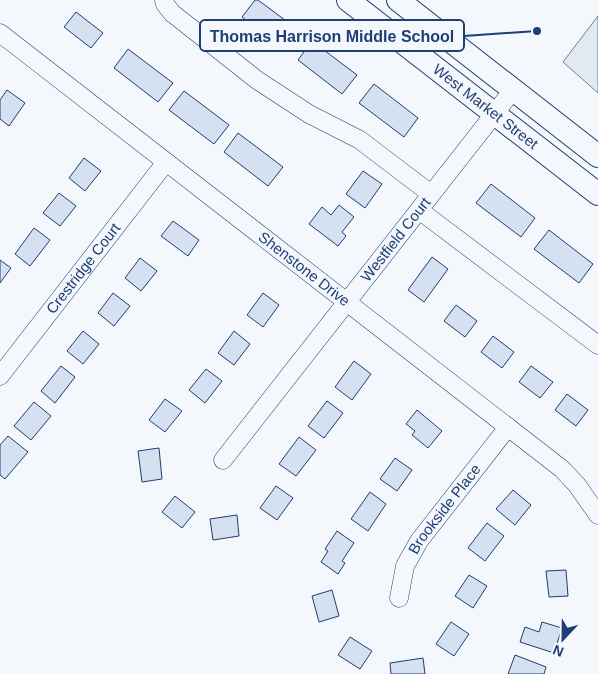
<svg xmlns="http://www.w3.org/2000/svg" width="598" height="674" viewBox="0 0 598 674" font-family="Arial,sans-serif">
<rect width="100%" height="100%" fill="#f4f7fb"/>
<path fill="#e3e9f0" stroke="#687fa3" d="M598,16V93L563,62Z"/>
<g fill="#d5e0f0" stroke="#1d3f73">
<path d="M255,0H258L301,32L287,51L242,17Z"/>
<path d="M76,12L103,33L91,48L64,27Z"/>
<path d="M312,41L357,75L342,94L298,60Z"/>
<path d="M128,49L173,83L158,102L114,68Z"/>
<path d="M374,84L418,118L404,137L359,103Z"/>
<path d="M7,90L25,103L9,126L0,119V100Z"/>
<path d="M184,91L229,125L214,144L169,110Z"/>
<path d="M238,133L283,167L268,186L224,152Z"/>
<path d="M84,158L101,171L85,191L69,178Z"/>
<path d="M363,171L382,184L365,208L346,194Z"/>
<path d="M491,184L535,218L521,237L476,203Z"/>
<path d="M59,193L76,206L60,226L43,213Z"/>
<path d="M339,205L354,217L342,232L346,236L338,246L309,224L322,207L331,215Z"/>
<path d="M173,221L199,240L188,256L161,236Z"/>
<path d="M34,228L50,240L30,266L15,254Z"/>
<path d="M549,230L593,264L579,283L534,249Z"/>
<path d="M432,257L448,269L424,302L408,290Z"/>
<path d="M140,258L157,271L141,291L125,278Z"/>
<path d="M0,260L11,268L0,283Z"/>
<path d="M113,293L130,306L114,326L98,313Z"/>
<path d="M263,293L279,305L263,327L247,315Z"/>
<path d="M456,305L477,321L465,337L444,321Z"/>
<path d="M83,331L99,344L83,364L67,351Z"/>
<path d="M234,331L250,344L234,365L218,353Z"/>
<path d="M493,336L514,352L502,368L481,352Z"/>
<path d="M354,361L371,374L352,400L335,387Z"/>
<path d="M61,366L75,377L55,403L41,391Z"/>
<path d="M531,366L553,382L540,398L519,382Z"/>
<path d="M206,369L222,381L205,403L189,390Z"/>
<path d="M567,394L588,410L576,426L555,410Z"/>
<path d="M165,399L182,411L165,432L149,420Z"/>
<path d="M327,401L343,413L324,438L308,426Z"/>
<path d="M34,402L51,416L31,440L14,426Z"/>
<path d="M417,410L442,431L428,448L412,435L415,431L406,424Z"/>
<path d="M8,436L28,452L5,479L0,475V445Z"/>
<path d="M299,437L316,450L296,476L279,464Z"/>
<path d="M159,448L162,479L142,482L138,451Z"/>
<path d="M395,458L412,470L397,491L380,479Z"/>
<path d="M276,486L293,498L277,520L260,508Z"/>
<path d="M513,490L531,505L515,525L496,509Z"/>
<path d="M370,492L386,504L368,531L351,519Z"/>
<path d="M175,496L195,512L182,528L162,512Z"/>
<path d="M237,515L239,536L213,540L210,519Z"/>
<path d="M487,523L504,536L485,561L468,548Z"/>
<path d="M337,531L354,543L342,561L345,563L338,574L321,562L328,551L325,549Z"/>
<path d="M566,570L568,596L549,597L546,571Z"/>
<path d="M469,575L487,586L473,608L455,596Z"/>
<path d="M332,590L339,616L319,622L312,596Z"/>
<path d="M451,622L469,634L454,656L436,644Z"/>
<path d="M542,622L562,628L554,653L520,642L525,627L539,632Z"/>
<path d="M350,637L372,651L360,669L338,655Z"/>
<path d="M515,655L546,667L544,674H508Z"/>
<path d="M423,658L425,674H391L390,663Z"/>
</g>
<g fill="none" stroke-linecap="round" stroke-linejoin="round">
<defs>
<g id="minor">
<path d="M164,0L165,4L172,13L257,80L309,114L360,140L431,194"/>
<path id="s1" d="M0,33L562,469L577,485L598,515"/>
<path d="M419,210L598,345"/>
<path id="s2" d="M0,376L166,162"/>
<path id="s3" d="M223,460L513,90"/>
<path id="s4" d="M399,598L405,566L419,541L508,427"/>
</g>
<g id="major">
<path id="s5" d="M348,0L598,194"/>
<path d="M398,0L598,156"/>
</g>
</defs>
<use href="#minor" stroke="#1d3f73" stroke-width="19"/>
<use href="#major" stroke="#1d3f73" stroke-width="24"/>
<use href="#minor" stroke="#f4f7fb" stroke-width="18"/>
<use href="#major" stroke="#f4f7fb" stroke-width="22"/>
</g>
<g text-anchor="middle" stroke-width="4" stroke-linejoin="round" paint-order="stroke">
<g font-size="15" fill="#1d3f73" stroke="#f4f7fb">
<text dy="5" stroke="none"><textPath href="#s5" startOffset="174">West Market Street</textPath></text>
<text dy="5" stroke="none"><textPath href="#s3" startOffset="280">Westfield Court</textPath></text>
<text dy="5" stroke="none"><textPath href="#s2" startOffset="136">Crestridge Court</textPath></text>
<text dy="5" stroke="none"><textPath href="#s1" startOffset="385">Shenstone Drive</textPath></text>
<text dy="5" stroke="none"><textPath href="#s4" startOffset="102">Brookside Place</textPath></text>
</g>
</g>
<path fill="none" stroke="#1d3f73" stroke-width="2" d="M537 31L464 36"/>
<circle fill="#1d3f73" stroke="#f4f7fb" stroke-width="2" cx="537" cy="31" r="5"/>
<rect fill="#f4f7fb" stroke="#1d3f73" stroke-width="2" x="200" y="20" width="264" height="31" rx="5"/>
<g font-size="16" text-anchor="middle" font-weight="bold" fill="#1d3f73">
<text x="332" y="42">Thomas Harrison Middle School</text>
</g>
<g transform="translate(563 639) rotate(202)" stroke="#f4f7fb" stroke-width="4" paint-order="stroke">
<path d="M0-4L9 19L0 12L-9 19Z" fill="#1d3f73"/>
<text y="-8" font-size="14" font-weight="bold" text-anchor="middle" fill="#1d3f73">N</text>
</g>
</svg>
